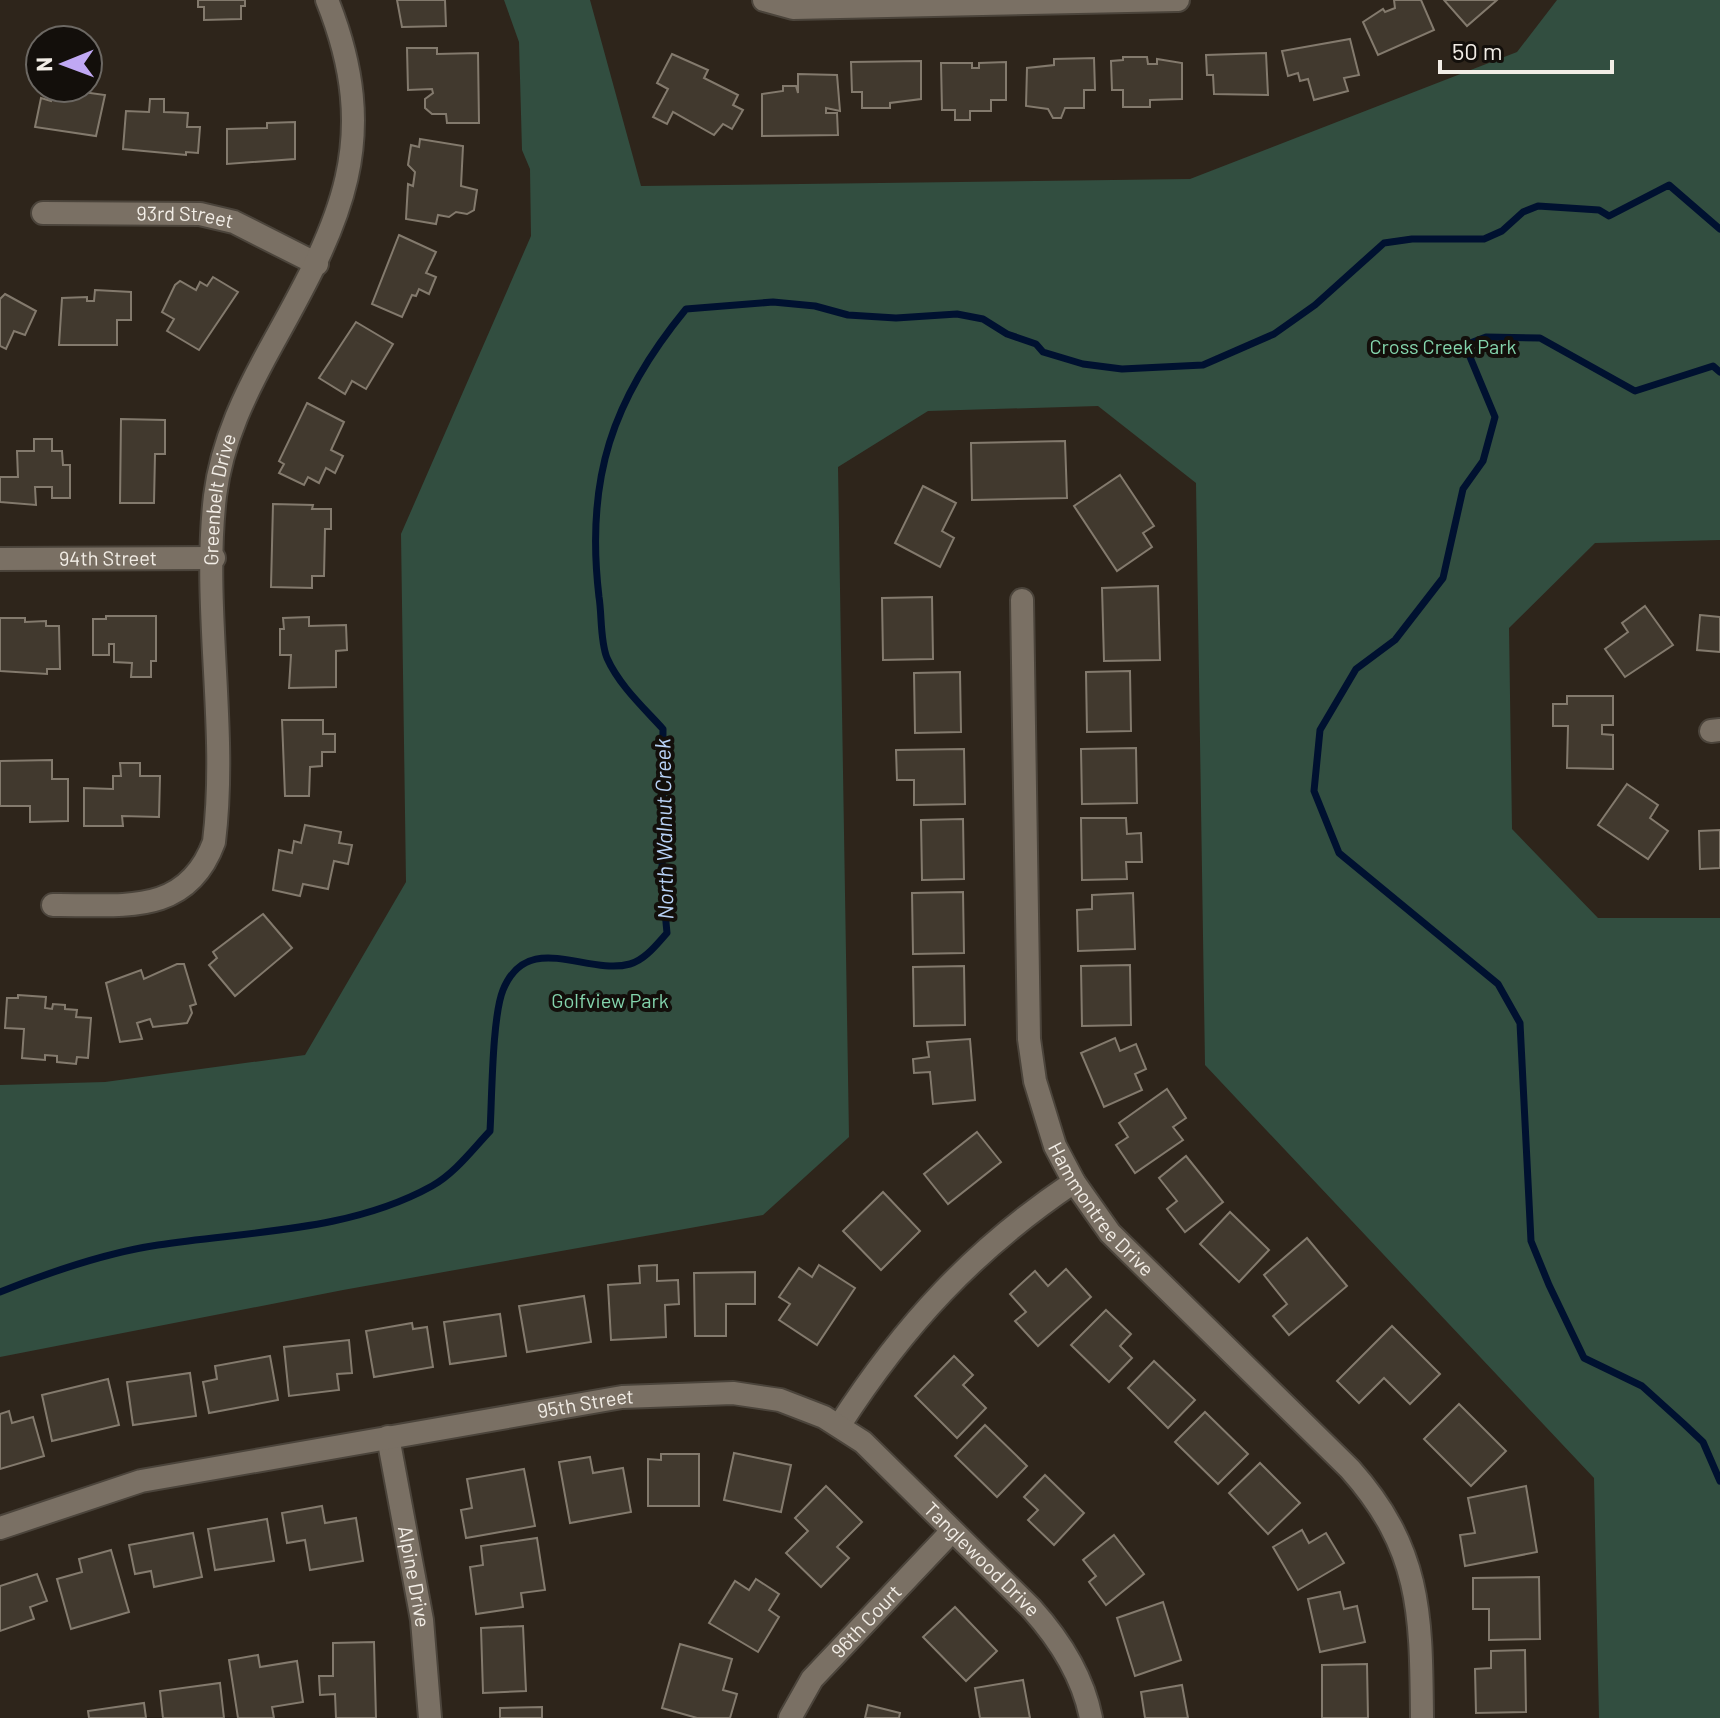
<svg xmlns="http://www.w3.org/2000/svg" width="1720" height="1718" viewBox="0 0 1720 1718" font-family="Barlow,sans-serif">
<rect width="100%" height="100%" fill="#2e251b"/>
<path fill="#324e40" d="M504,0H590L641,186L1190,179L1517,52L1557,0H1720V540L1595,543L1509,628L1512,829L1598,918H1720V1718H1599L1594,1478L1205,1065L1196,483L1098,406L928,411L838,467L849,1137L763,1215L343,1290L0,1357V1085L105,1082L305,1055L406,882L401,534L531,236L530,169L522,150L519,42Z"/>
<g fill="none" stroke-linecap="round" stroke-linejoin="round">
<g stroke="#001130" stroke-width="7">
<path d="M1720,372L1713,366L1635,391L1540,338L1486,337L1465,345L1495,417L1483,461L1463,489L1443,578L1395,640L1356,669L1320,730L1314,791L1339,853L1498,984L1520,1023L1531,1241L1549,1285L1584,1358L1642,1386L1684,1424L1703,1442L1720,1481"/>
<path d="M0,1292C50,1272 104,1253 158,1245C249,1231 349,1232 432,1186C455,1173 472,1150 490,1131C492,1099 492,1017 503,990C528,929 586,976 630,964C645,960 657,944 667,933L662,880L663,729C643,707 619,685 607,658C600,641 602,615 599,597C585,479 612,399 686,309L773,302L815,306L848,315L896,318L957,314L983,319L1007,334L1036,344L1043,352L1083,364L1122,369L1203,365L1274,334L1315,305L1384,243L1412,239H1484L1502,231L1523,212L1538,206L1599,210L1609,216L1669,185L1720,229"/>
</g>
</g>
<g fill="#41392e" stroke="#837a6d" stroke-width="2">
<path d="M198,0H245V6H241V19L204,20V7H198Z"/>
<path d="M397,0H445L446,26L402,27Z"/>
<path d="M1421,0L1434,30L1378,55L1363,22L1383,9L1385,12L1395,8L1394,0Z"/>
<path d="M1444,0H1497L1467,26Z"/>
<path d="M1350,39L1359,75L1344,78L1348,91L1314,100L1308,79L1300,81L1298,73L1288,76L1282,51Z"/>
<path d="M407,48H437V54L478,53L479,123H447L446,114H432L425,108V99L433,93L432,89L408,90Z"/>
<path d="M1266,53L1268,95L1214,94L1213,75H1207L1206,55Z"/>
<path d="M672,54L708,70L704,78L738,95L733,105L743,110L732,129L723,124L714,135L673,112L667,124L653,117L668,89L657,83Z"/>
<path d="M1123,57H1147L1148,64H1157V59L1182,63V99L1150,100V107H1123V90H1112L1111,61L1123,60Z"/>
<path d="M1094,58L1095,90H1084V108H1065L1061,118H1053L1048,109L1026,106L1027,68L1054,65V59Z"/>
<path d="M921,61V99L890,103V108H862V92H852L851,62Z"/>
<path d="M1006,62V100H991V111H970V120H955V110H942L941,63H972V68H979V63Z"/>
<path d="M798,74L837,75L840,111L826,108V113H837L838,135L762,136V94L783,91V86H796L798,93Z"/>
<path d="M54,88L105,95L96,136L35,127L41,98L51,101Z"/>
<path d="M150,99H164V112L188,113L187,127H200L198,153L186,152V155L123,149L126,111L149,112Z"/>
<path d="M295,122V159L227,164V129L267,128V123Z"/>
<path d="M420,139L463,146L461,186L477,190L474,210L467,214L456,212L449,217L438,215L436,224L406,219L408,184L413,186L415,172L408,165L411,145L419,147Z"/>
<path d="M399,235L436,252L426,273L436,277L429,294L419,289L416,296L412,295L402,317L372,304Z"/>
<path d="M213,277L238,292L199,350L167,331L174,319L162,312L175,285L180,281L196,290L200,282L207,286Z"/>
<path d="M95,290L131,292V320H117V345H59L62,298L87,297V301H94Z"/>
<path d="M5,294L36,311L25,335L14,331L6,349L0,346V299Z"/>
<path d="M356,322L393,344L366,389L352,381L345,394L319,378Z"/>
<path d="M307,403L344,422L331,450L343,456L335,473L326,468L319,483L308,477L304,485L279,473L284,464L279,461Z"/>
<path d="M121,419L165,420V454H155L154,503H120Z"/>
<path d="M34,439H52V451H62L63,465H70V498H52V487H35L36,505L0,502V477H18L17,451H34Z"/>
<path d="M1065,441L1067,498L972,500L971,443Z"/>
<path d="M1120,475L1154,526L1143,533L1152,547L1117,571L1074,506Z"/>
<path d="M923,486L956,503L942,531L954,538L940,567L895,543Z"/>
<path d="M273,504L313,505L312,509H331V529H325L324,576H312V588L271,587Z"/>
<path d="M1158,586L1160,660L1104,661L1102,588Z"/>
<path d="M932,597L933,659L883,660L882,598Z"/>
<path d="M1645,606L1673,645L1625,677L1605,649L1628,632L1622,623Z"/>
<path d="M1700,615L1720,617V652L1697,650Z"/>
<path d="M106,616H156V661H151V677H131L132,663L114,662V644H109V655H93V619H106Z"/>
<path d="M309,617V626L346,625L347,650L336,651V687L289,688L291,655H280V629H284L283,618Z"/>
<path d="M0,618H25V622L46,621V626H59L60,669H47V674L0,671Z"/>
<path d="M1130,671L1131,731L1087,732L1086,672Z"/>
<path d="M960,672L961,732L915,733L914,673Z"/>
<path d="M1567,696H1613V725H1602V734L1613,735V769L1567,768L1568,726H1553V704H1567Z"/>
<path d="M282,720H323V734H335V752H322V766L310,767L309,796H285Z"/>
<path d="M1136,748L1137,803L1082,804L1081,749Z"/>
<path d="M964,749L965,804L914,805V780H897L896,750Z"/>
<path d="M52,760V779H68V821L30,822V806H0V761Z"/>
<path d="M120,763H140V776H160L159,817L122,816L123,826H84V788L113,789V776H121Z"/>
<path d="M1627,784L1658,805L1650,818L1668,831L1648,859L1598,825Z"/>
<path d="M1081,818H1126L1127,834L1141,833L1142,862H1126L1127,879L1082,880Z"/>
<path d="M963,819L964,879L922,880L921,820Z"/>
<path d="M305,825L341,832L339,843L352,845L348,864L334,861L328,889L303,884L300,896L273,890L279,850L292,853L294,841L301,843Z"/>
<path d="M1720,830V868L1700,869L1699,831Z"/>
<path d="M963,892L964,953L913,954L912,893Z"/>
<path d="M1133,893L1135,949L1078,951L1077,910L1092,909V895Z"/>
<path d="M263,914L292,948L235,996L209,965L217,958L213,952Z"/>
<path d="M177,964H184L196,1004L190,1006L192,1013L187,1023L153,1027L150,1019L137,1023L142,1039L120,1042L106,983L141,970L144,979Z"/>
<path d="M1130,965L1131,1025L1082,1026L1081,966Z"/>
<path d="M964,966L965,1025L914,1026L913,967Z"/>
<path d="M18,995L46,997L45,1008L52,1009L53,1004L65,1005V1009L77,1010L76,1017L91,1018L88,1058L77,1057L76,1064L57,1062V1056L45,1055V1060L22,1058L24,1029L5,1028L7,998H18Z"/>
<path d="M1115,1038L1120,1051L1136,1044L1146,1069L1135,1074L1142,1090L1104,1107L1081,1053Z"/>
<path d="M970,1039L975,1100L933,1104L930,1072L914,1073L913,1059L929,1057L927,1042Z"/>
<path d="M1167,1089L1186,1118L1173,1127L1183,1140L1135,1173L1116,1145L1128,1137L1119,1123Z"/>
<path d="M977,1132L1001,1162L948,1204L924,1174Z"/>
<path d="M1186,1156L1223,1202L1185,1232L1167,1209L1177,1201L1159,1178Z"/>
<path d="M883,1192L920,1231L881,1270L843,1231Z"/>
<path d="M1230,1212L1269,1250L1239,1282L1200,1244Z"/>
<path d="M1307,1238L1347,1286L1289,1335L1273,1316L1287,1304L1264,1275Z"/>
<path d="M657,1265V1281L678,1280L679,1304L665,1305L666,1337L611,1340L608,1285L640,1283L639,1266Z"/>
<path d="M819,1265L855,1288L817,1345L779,1320L790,1304L779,1297L799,1268L812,1277Z"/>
<path d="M1066,1269L1091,1297L1038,1346L1015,1321L1026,1312L1010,1294L1035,1271L1048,1286Z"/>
<path d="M755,1272V1304H726V1336H695L694,1273Z"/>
<path d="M584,1296L591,1342L527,1352L519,1306Z"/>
<path d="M1106,1310L1131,1334L1120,1346L1132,1358L1109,1382L1071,1345Z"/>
<path d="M500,1314L506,1356L450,1364L444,1322Z"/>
<path d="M412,1323L413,1329L427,1327L433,1367L374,1377L366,1331Z"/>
<path d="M1392,1326L1440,1374L1410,1404L1384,1378L1359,1403L1337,1381Z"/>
<path d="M349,1340L352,1373L337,1374L339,1390L289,1396L284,1347Z"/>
<path d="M270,1356L278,1400L209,1413L203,1382L217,1379L215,1366Z"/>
<path d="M954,1356L973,1375L963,1385L986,1408L957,1438L915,1396Z"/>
<path d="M1154,1361L1195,1400L1168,1428L1128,1388Z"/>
<path d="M190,1373L196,1416L133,1425L127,1382Z"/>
<path d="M108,1379L119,1425L52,1441L42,1395Z"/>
<path d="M1459,1404L1506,1451L1471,1486L1424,1439Z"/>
<path d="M9,1411L12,1423L33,1417L44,1456L0,1469V1414Z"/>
<path d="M1205,1412L1248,1454L1218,1484L1175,1442Z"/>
<path d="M985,1425L1027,1466L997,1497L955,1456Z"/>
<path d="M734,1453L791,1465L781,1512L724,1500Z"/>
<path d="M661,1454H699V1506H648V1459L661,1460Z"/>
<path d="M590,1457L593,1473L623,1468L631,1512L570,1523L559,1462Z"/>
<path d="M1260,1463L1300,1503L1268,1534L1229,1493Z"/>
<path d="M524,1469L535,1526L466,1538L461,1510L472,1508L467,1479Z"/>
<path d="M1045,1475L1084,1513L1054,1545L1028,1520L1038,1510L1024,1497Z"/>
<path d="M826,1486L862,1522L837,1547L849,1558L821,1587L786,1553L808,1531L795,1518Z"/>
<path d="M1526,1486L1537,1552L1465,1566L1460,1535L1475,1533L1468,1498Z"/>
<path d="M322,1506L325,1523L356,1518L363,1561L310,1570L305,1540L287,1543L282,1513Z"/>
<path d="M267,1519L274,1561L215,1570L208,1529Z"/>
<path d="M1302,1530L1309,1543L1326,1533L1344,1563L1298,1590L1273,1547Z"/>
<path d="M193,1533L202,1577L154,1587L151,1571L135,1574L129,1545Z"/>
<path d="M1114,1535L1144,1574L1106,1605L1089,1582L1096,1576L1083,1560Z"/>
<path d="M537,1538L545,1590L521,1593L523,1607L476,1614L470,1567L483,1565L481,1546Z"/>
<path d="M111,1550L129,1612L71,1629L57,1579L82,1572L79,1559Z"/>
<path d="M37,1574L47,1601L30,1607L34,1619L0,1631V1586Z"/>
<path d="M1539,1577L1540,1639L1489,1640V1609H1473V1578Z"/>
<path d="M756,1579L779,1594L769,1610L779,1617L758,1652L709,1623L735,1581L749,1590Z"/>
<path d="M1340,1592L1344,1609L1357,1606L1365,1642L1320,1652L1308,1599Z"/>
<path d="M1163,1602L1181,1660L1135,1676L1117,1618Z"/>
<path d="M955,1607L997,1651L966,1681L923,1637Z"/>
<path d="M523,1626L526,1691L483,1693L481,1628Z"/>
<path d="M374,1642L376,1718H336L335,1694L320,1695L319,1676H333V1643Z"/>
<path d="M680,1644L732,1659L723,1690L737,1694L730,1718H697L662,1708Z"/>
<path d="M1525,1650L1526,1712L1476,1713L1475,1669L1491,1668V1651Z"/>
<path d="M258,1655L260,1667L297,1661L303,1702L272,1707L274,1718H238L229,1660Z"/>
<path d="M1367,1664L1368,1718H1322V1665Z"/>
<path d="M1023,1680L1030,1718H980L975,1688Z"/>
<path d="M220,1683L224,1718H163L160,1691Z"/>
<path d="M1182,1685L1188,1718H1145L1141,1692Z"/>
<path d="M144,1703L146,1718H89L88,1711Z"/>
<path d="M868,1705L900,1713L899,1718H865Z"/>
<path d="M542,1707V1718H500V1708Z"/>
</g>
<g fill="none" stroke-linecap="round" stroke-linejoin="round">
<defs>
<g id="street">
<path d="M764,0L793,8L1178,0"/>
<path id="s1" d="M43,213L200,214L234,222L317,264"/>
<path id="s2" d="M0,559L214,558"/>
<path id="s3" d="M1022,600L1029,1039L1035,1081L1055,1146L1074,1182L1110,1233L1350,1469C1422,1550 1421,1615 1422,1718"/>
<path d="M1711,731L1720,730"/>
<path id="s4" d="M53,905C120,904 186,918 214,842C228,728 202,610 215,496C222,440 246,392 273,343C341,221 383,140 327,0"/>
<path d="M839,1426C904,1325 973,1250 1074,1182"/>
<path id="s5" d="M388,1437L422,1620L430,1718"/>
<path id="s6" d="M0,1528L141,1481L622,1397L733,1393L780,1400L824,1417L863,1442L1031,1608C1059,1639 1083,1677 1091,1718"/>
<path id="s7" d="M790,1718L812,1679L952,1531"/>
</g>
</defs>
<use href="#street" stroke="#4b443b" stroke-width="26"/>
<use href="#street" stroke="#7a7064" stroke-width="22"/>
</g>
<g text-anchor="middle" stroke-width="8" stroke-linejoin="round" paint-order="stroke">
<g font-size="20" fill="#f2ede6" stroke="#130f0b">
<text dy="7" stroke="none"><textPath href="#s1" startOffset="142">93rd Street</textPath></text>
<text dy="7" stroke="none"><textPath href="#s4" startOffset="532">Greenbelt Drive</textPath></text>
<text dy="7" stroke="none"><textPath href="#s2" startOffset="108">94th Street</textPath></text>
<text dy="7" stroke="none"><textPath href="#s3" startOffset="628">Hammontree Drive</textPath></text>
<text dy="7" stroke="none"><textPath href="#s6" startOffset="600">95th Street</textPath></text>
<text dy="7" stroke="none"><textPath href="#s6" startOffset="1056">Tanglewood Drive</textPath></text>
<text dy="7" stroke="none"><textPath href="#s5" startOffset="142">Alpine Drive</textPath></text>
<text dy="7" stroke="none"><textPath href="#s7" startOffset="124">96th Court</textPath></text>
</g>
<g font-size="20" fill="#84d5ad" stroke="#130f0b">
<text x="1443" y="354">Cross Creek Park</text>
<text x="610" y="1008">Golfview Park</text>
</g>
<g font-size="22" font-style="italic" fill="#b9d3f8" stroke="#130f0b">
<text transform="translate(664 829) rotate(-91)" y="8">North Walnut Creek</text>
</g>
</g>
<g transform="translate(64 64) rotate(269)"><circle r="38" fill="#130f0b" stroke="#6c6863" stroke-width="2"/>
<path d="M0-6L14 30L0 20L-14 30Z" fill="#c0a8f4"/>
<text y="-12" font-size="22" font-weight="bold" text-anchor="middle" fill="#f2ede6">N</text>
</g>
<path d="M1440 60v12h172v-12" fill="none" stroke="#f2ede6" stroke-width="4"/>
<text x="1452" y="60" font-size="24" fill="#f2ede6" stroke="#130f0b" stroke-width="6" paint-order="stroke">50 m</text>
</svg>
